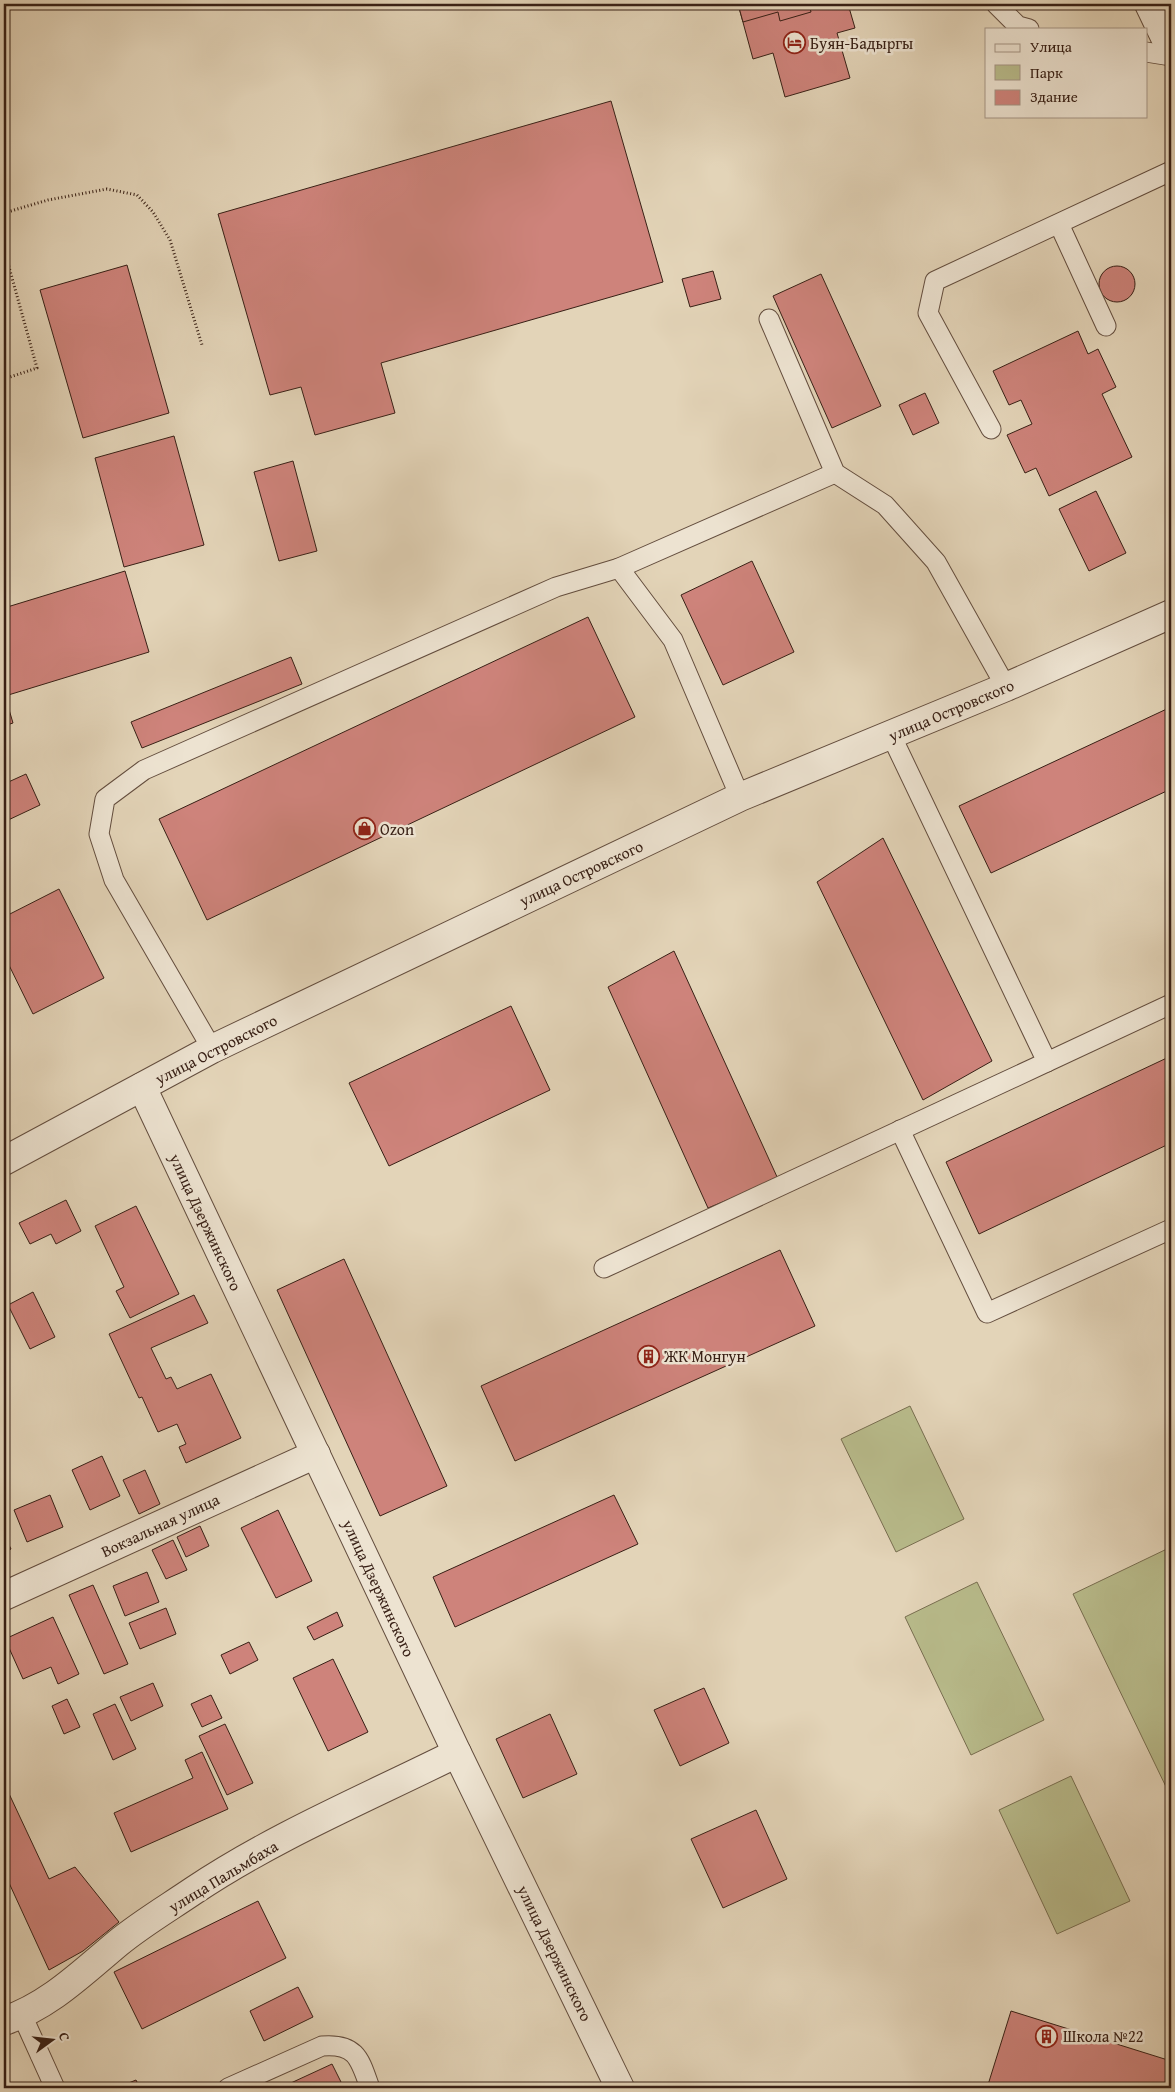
<svg xmlns="http://www.w3.org/2000/svg" width="1175" height="2092" viewBox="0 0 1175 2092" font-family="'Gentium Book Plus',serif">
<rect width="100%" height="100%" fill="#e3d4b8"/>
<filter id="stains"><feTurbulence type="fractalNoise" baseFrequency=".004" numOctaves="4"/><feColorMatrix values="0 0 0 0 .2 0 0 0 0 .09 0 0 0 0 .02 0 0 0 .5 -.17"/></filter>
<radialGradient id="worn" r=".72"><stop offset=".6" stop-color="#630" stop-opacity="0"/><stop offset="1" stop-color="#630" stop-opacity=".3"/></radialGradient>
<g fill="#b8bb8b" stroke="#786e50">
<path d="M910,1406L964,1519L896,1552L841,1439Z"/>
<path d="M1171,1547V1792L1169,1793L1073,1594Z"/>
<path d="M977,1582L1044,1720L971,1755L905,1617Z"/>
<path d="M1071,1776L1130,1901L1057,1934L999,1810Z"/>
</g>
<g fill="#ce837b" stroke="#382016">
<path d="M738,4H848L855,28L837,33L850,78L785,97L773,53L753,59Z"/>
<path d="M738,4H809L811,12L780,21L778,12L743,22Z"/>
<path d="M611,101L663,282L381,363L395,413L315,435L301,387L270,395L218,214Z"/>
<path d="M127,265L169,413L83,438L40,290Z"/>
<circle cx="1117" cy="284" r="18"/>
<path d="M713,271L721,299L690,307L682,279Z"/>
<path d="M821,274L881,406L832,428L773,296Z"/>
<path d="M1078,331L1088,354L1098,349L1116,387L1102,394L1132,457L1049,496L1036,468L1025,473L1007,435L1032,424L1021,400L1009,405L993,371Z"/>
<path d="M925,393L939,423L913,435L899,405Z"/>
<path d="M174,436L204,545L124,567L95,458Z"/>
<path d="M293,461L317,551L279,561L254,472Z"/>
<path d="M1096,491L1126,553L1089,571L1059,509Z"/>
<path d="M752,561L794,652L723,685L681,595Z"/>
<path d="M125,571L149,652L5,696L13,723L4,726V608Z"/>
<path d="M588,617L635,717L207,920L159,819Z"/>
<path d="M291,657L302,684L142,748L131,722Z"/>
<path d="M1171,707V789L991,873L959,806Z"/>
<path d="M26,774L40,805L4,822V784Z"/>
<path d="M883,838L992,1061L923,1100L817,882Z"/>
<path d="M59,889L104,978L33,1014L4,955V917Z"/>
<path d="M674,951L778,1179L708,1208L608,987Z"/>
<path d="M511,1006L550,1090L389,1166L349,1083Z"/>
<path d="M1171,1056V1143L979,1234L946,1162Z"/>
<path d="M66,1200L81,1231L56,1244L51,1234L30,1244L19,1223Z"/>
<path d="M136,1206L179,1294L130,1318L116,1291L124,1287L95,1226Z"/>
<path d="M780,1250L815,1326L515,1461L481,1386Z"/>
<path d="M344,1259L447,1486L380,1516L277,1290Z"/>
<path d="M33,1292L55,1337L30,1349L8,1305Z"/>
<path d="M194,1295L208,1323L151,1348L166,1379L171,1377L177,1389L211,1374L241,1438L186,1463L179,1447L186,1444L177,1424L158,1432L142,1397L139,1398L109,1334Z"/>
<path d="M102,1456L120,1496L90,1510L72,1470Z"/>
<path d="M145,1470L160,1504L139,1514L123,1480Z"/>
<path d="M50,1495L63,1527L27,1542L14,1510Z"/>
<path d="M614,1495L638,1544L455,1627L433,1577Z"/>
<path d="M278,1510L312,1581L276,1598L241,1528Z"/>
<path d="M200,1526L209,1546L186,1557L177,1537Z"/>
<path d="M4,1535L11,1549L4,1553Z"/>
<path d="M173,1540L187,1570L166,1579L152,1550Z"/>
<path d="M147,1572L159,1602L125,1616L113,1586Z"/>
<path d="M93,1585L128,1664L104,1674L69,1595Z"/>
<path d="M166,1608L176,1634L140,1649L129,1623Z"/>
<path d="M337,1612L343,1626L314,1640L307,1627Z"/>
<path d="M53,1617L79,1674L58,1684L51,1667L23,1679L5,1639Z"/>
<path d="M249,1642L258,1660L230,1674L221,1655Z"/>
<path d="M333,1659L368,1732L328,1751L293,1678Z"/>
<path d="M153,1683L163,1706L131,1721L120,1697Z"/>
<path d="M704,1688L729,1743L680,1766L654,1710Z"/>
<path d="M211,1695L222,1718L202,1727L191,1704Z"/>
<path d="M67,1699L80,1727L64,1734L52,1706Z"/>
<path d="M115,1704L136,1749L113,1760L93,1714Z"/>
<path d="M550,1714L577,1774L523,1798L496,1739Z"/>
<path d="M225,1724L253,1783L227,1795L199,1736Z"/>
<path d="M202,1752L228,1809L131,1852L114,1813L193,1778L185,1760Z"/>
<path d="M4,1783L49,1879L75,1867L119,1922L83,1951L49,1970L4,1872Z"/>
<path d="M756,1810L787,1879L723,1908L691,1839Z"/>
<path d="M258,1901L286,1958L142,2029L114,1972Z"/>
<path d="M298,1987L313,2017L264,2041L250,2011Z"/>
<path d="M1011,2011L1171,2061V2088H987Z"/>
<path d="M332,2064L344,2088H280Z"/>
<path d="M136,2080L140,2088H116Z"/>
</g>
<g fill="none" stroke-linecap="round" stroke-linejoin="round">
<defs>
<g id="service">
<path d="M996,4L1018,26L1029,29"/>
<path d="M1146,52L1171,56"/>
<path d="M1059,224L1106,326"/>
<path d="M769,319L835,473L885,505L936,562L1006,687"/>
<path d="M991,429L928,313L935,281L1171,171"/>
<path d="M619,568L835,473"/>
<path d="M891,735L1047,1062L1171,1004"/>
<path d="M212,1049L114,880L99,834L105,799L144,770L556,587L619,568L673,640L740,797"/>
<path d="M900,1130L987,1313L1171,1229"/>
<path d="M604,1268L1047,1062"/>
<path d="M22,2015L55,2088"/>
<path d="M228,2088L322,2046C357,2043 360,2060 370,2088"/>
</g>
<g id="minor">
<path d="M142,1087L457,1753L620,2088"/>
<path d="M4,1161L212,1049L740,797L1006,687L1171,614"/>
<path d="M4,1596L316,1454"/>
<path d="M4,2021C49,2006 82,1973 118,1943C141,1924 168,1908 193,1891C275,1836 369,1797 457,1753"/>
</g>
<path id="tertiary" d="M1149,4L1171,50"/>
</defs>
<use href="#service" stroke="#634d3e" stroke-width="21"/>
<use href="#minor" stroke="#634d3e" stroke-width="30"/>
<use href="#tertiary" stroke="#634d3e" stroke-width="30"/>
<g stroke="#382016" stroke-width="3" stroke-dasharray="1 2.5" stroke-linecap="butt">
<path d="M4,213L48,200L107,189L137,195L153,212L170,240L202,345"/>
<path d="M4,249L37,368L4,379"/>
</g>
<use href="#service" stroke="#ede3d1" stroke-width="19"/>
<use href="#minor" stroke="#ede3d1" stroke-width="28"/>
<use href="#tertiary" stroke="#ede3d1" stroke-width="28"/>
</g>
<defs>
<symbol id="hotel-ring" viewBox="-11 -11 22 22"><circle r="9.5" fill="#ede3d1" stroke="#8f2418" stroke-width="1.5"/><path d="M-6-4.5h1.5V1H6V5H4.5V3h-9V5H-6ZM-4 0a1.8 1.8 0 1 1 3.6 0ZM.5 0V-2.5h3Q6-2.5 6 0Z" fill="#8f2418"/></symbol>
<symbol id="shop-ring" viewBox="-11 -11 22 22"><circle r="9.5" fill="#ede3d1" stroke="#8f2418" stroke-width="1.5"/><path d="M-5-2.5h2.3a2.7 3.5 0 0 1 5.4 0H5L5.5 6h-11ZM-1.5-2.5h3a1.5 2.3 0 0 0-3 0Z" fill="#8f2418"/></symbol>
<symbol id="building-ring" viewBox="-11 -11 22 22"><circle r="9.5" fill="#ede3d1" stroke="#8f2418" stroke-width="1.5"/><path d="M-4-6H4V6H1V3H-1V6H-4ZM-2.5-4.3h1.7v1.8h-1.7ZM.8-4.3h1.7v1.8H.8ZM-2.5-1h1.7V.8h-1.7ZM.8-1h1.7V.8H.8Z" fill="#8f2418"/></symbol>
</defs>
<g fill-rule="evenodd">
<use href="#hotel-ring" x="782" y="30" width="25" height="25"/>
<use href="#shop-ring" x="352" y="816" width="25" height="25"/>
<use href="#building-ring" x="636" y="1344" width="25" height="25"/>
<use href="#building-ring" x="1034" y="2024" width="25" height="25"/>
</g>
<g text-anchor="middle" stroke-width="5" stroke-linejoin="round" paint-order="stroke">
<g font-size="16" fill="#382016" stroke="#ede3d1" text-anchor="start">
<text x="810" y="49">Буян-Бадыргы</text>
<text x="380" y="835">Ozon</text>
<text x="664" y="1362">ЖК Монгун</text>
<text x="1063" y="2042">Школа №22</text>
</g>
<g font-size="16" fill="#382016" stroke="#ede3d1">
<text transform="translate(951 710) rotate(-23)" y="6">улица Островского</text>
<text transform="translate(581 873) rotate(-25)" y="6">улица Островского</text>
<text transform="translate(216 1049) rotate(-27)" y="6">улица Островского</text>
<text transform="translate(206 1222) rotate(65)" y="6">улица Дзержинского</text>
<text transform="translate(160 1525) rotate(-25)" y="6">Вокзальная улица</text>
<text transform="translate(379 1588) rotate(65)" y="6">улица Дзержинского</text>
<text transform="translate(223 1876) rotate(-31)" y="6">улица Пальмбаха</text>
<text transform="translate(555 1953) rotate(64)" y="6">улица Дзержинского</text>
</g>
</g>
<rect width="1175" height="2092" fill="none" stroke="#e3d4b8" stroke-width="20"/>
<rect x="5" y="5" width="1165" height="2082" fill="none" stroke="#382016" stroke-width="2.5"/>
<rect x="10" y="10" width="1155" height="2072" fill="none" stroke="#382016"/>
<rect x="985" y="28" width="162" height="90" fill="#ede3d1" stroke="#a59586"/>
<rect x="995" y="44" width="25" height="8" fill="#ede3d1" stroke="#a59586"/>
<text x="1030" y="52" font-size="15" fill="#382016">Улица</text>
<rect x="995" y="65" width="25" height="15" fill="#b8bb8b" stroke="#a59586"/>
<text x="1030" y="78" font-size="15" fill="#382016">Парк</text>
<rect x="995" y="90" width="25" height="15" fill="#ce837b" stroke="#a59586"/>
<text x="1030" y="102" font-size="15" fill="#382016">Здание</text>
<g transform="translate(52 2040) rotate(75)" stroke="#ede3d1" stroke-width="4" paint-order="stroke">
<path d="M0-4L9 19L0 12L-9 19Z" fill="#382016"/>
<text y="-8" font-size="14" font-weight="bold" text-anchor="middle" fill="#382016">С</text>
</g>
<rect width="100%" height="100%" filter="url(#stains)"/>
<rect width="100%" height="100%" fill="url(#worn)"/>
</svg>
